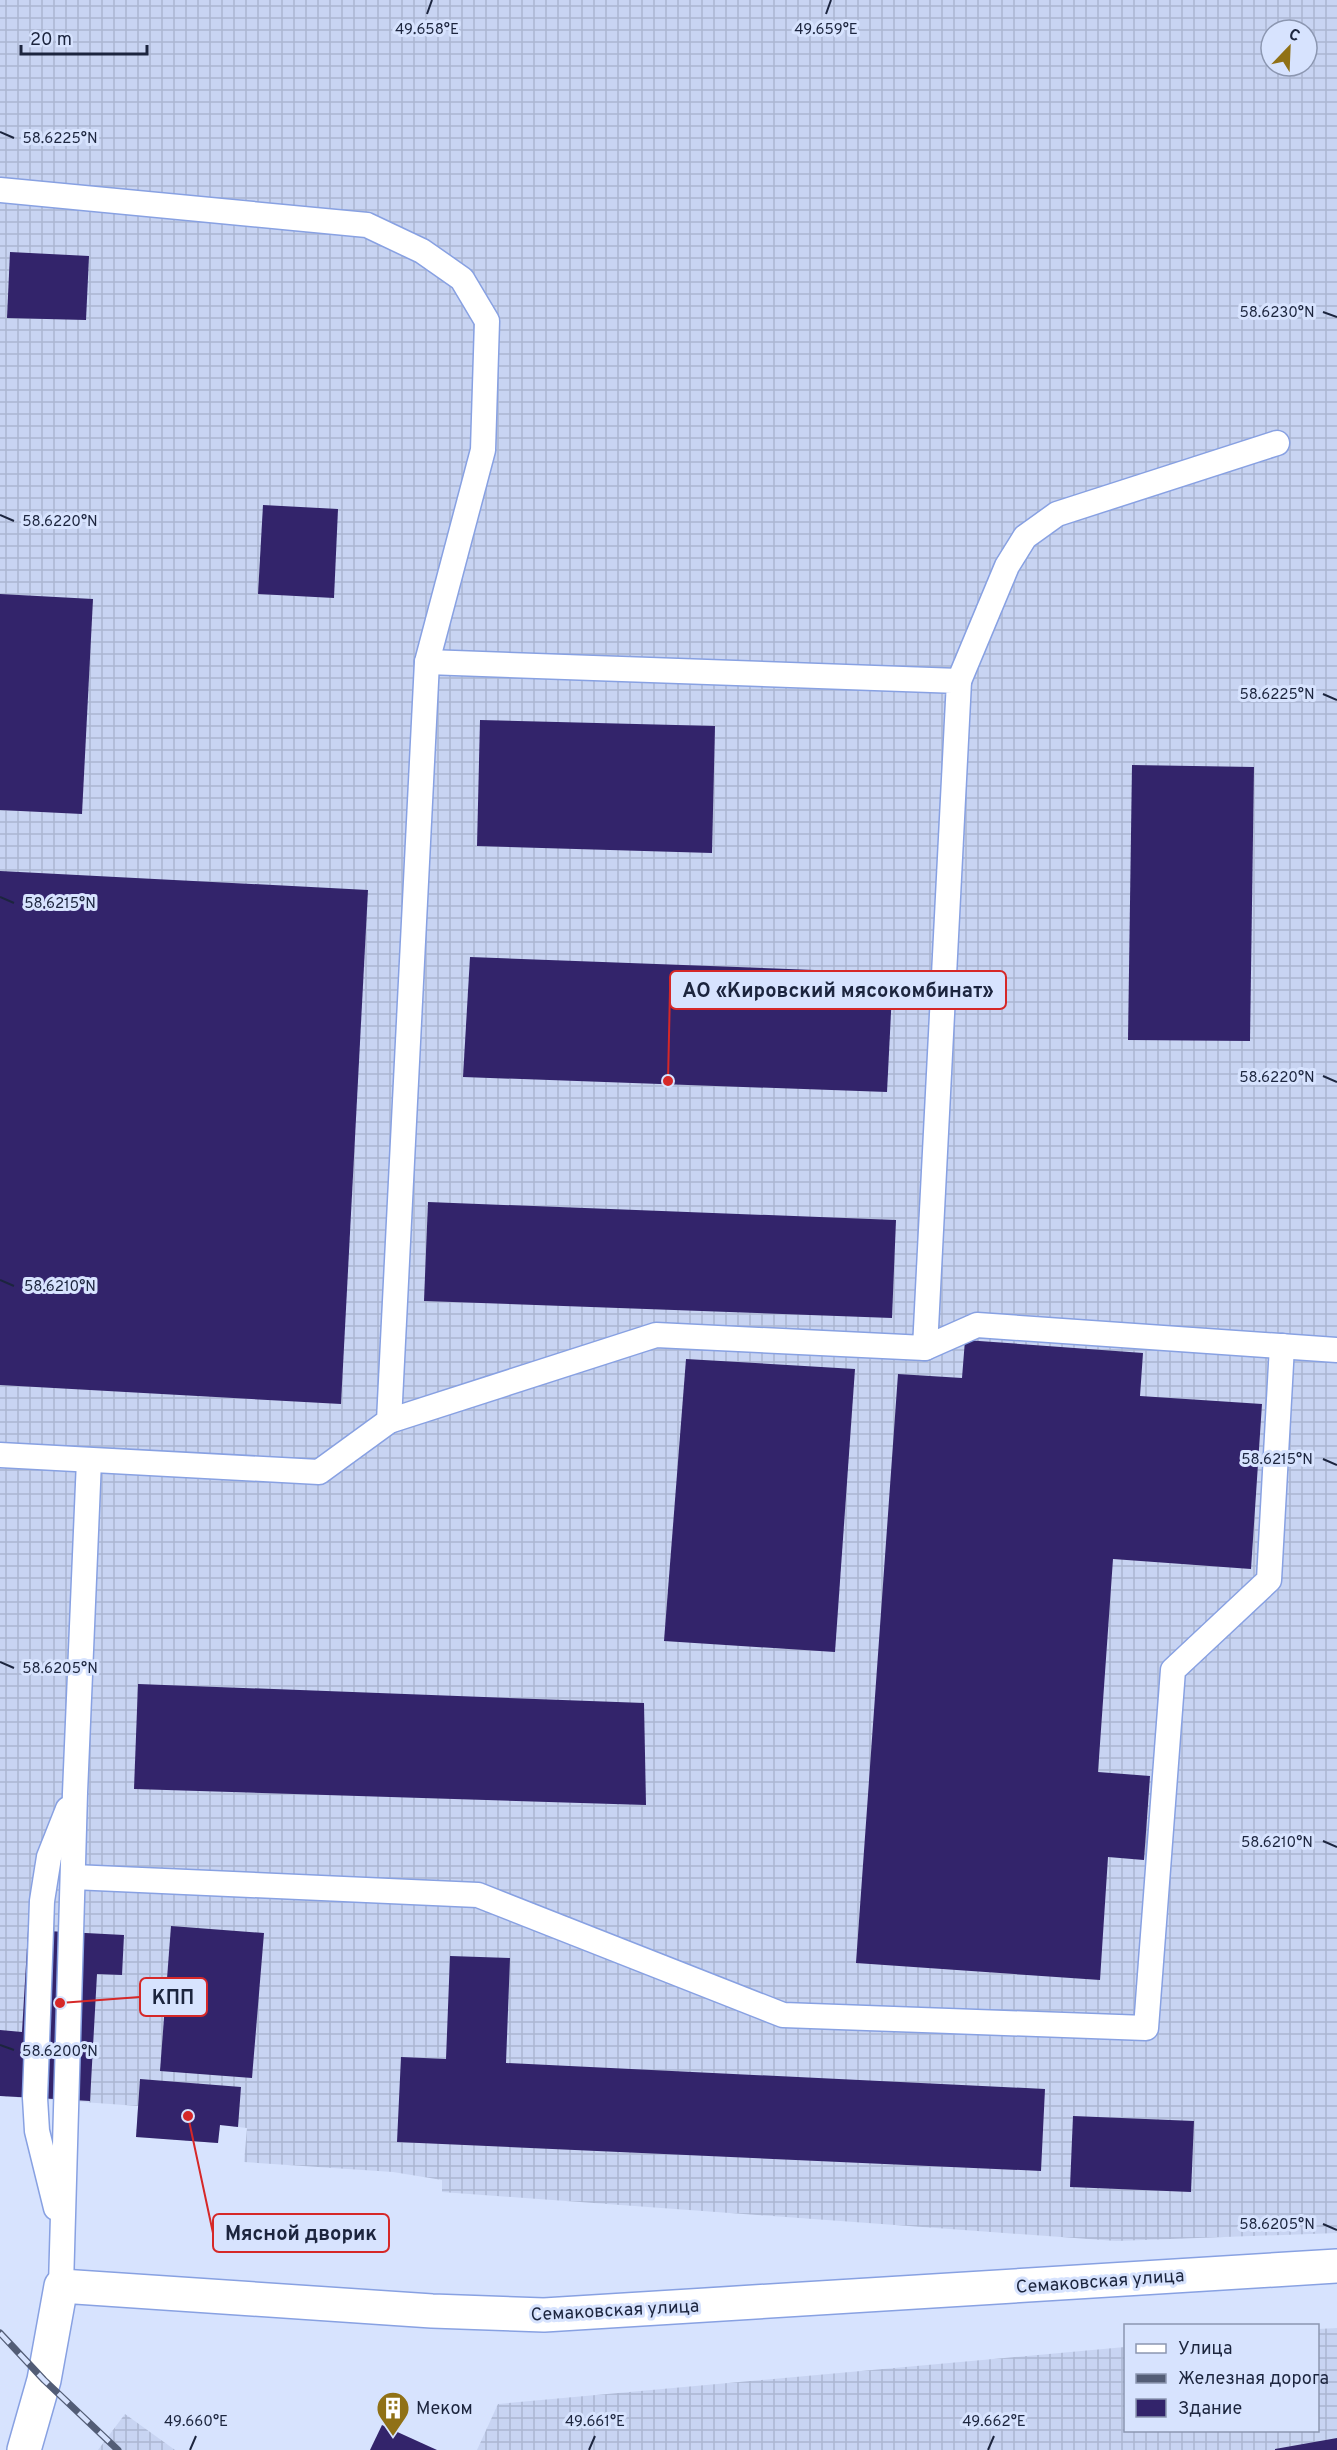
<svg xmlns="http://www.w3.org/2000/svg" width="1337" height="2450" viewBox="0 0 1337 2450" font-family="Overpass,sans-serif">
<defs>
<pattern id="industrial-grid" width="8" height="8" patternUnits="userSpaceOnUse" patternTransform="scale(1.5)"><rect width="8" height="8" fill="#c8d4f2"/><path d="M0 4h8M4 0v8" fill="none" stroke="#abb6d1"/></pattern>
</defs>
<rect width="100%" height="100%" fill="#d7e3fe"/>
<g fill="url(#industrial-grid)" fill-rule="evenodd">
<path d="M0,0H1337V2233L1116,2241L442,2192V2180L393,2172L244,2162L247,2128L220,2125L218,2143L136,2137L138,2106L0,2096ZM1271,30H1307V66H1271Z"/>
<path d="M1337,2328V2450H477L498,2404L1125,2347L1126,2430H1318V2329Z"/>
<path d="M125,2414L175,2450H98Z"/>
</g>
<g fill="#33246b">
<path d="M10,252L89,256L86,320L7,318Z"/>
<path d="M263,505L338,509L334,598L258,594Z"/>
<path d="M0,594L93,599L82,814L0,810Z"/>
<path d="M480,720L715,726L712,853L477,846Z"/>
<path d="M1132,765L1254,767L1250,1041L1128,1040Z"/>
<path d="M0,871L368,890L341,1404L0,1385Z"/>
<path d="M470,957L893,973L887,1092L463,1077Z"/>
<path d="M428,1202L896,1220L892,1318L424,1301Z"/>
<path d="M965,1340L1143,1353L1140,1396L1262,1404L1251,1569L1113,1559L1098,1772L1150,1776L1144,1860L1108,1857L1100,1980L856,1963L898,1374L962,1378Z"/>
<path d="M686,1359L855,1369L835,1652L664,1641Z"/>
<path d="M138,1684L644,1703L646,1805L134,1789Z"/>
<path d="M171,1926L264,1933L252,2078L160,2071Z"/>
<path d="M28,1930L124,1935L122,1975L97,1974L90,2101L0,2096V2030L22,2032Z"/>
<path d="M450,1956L510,1958L506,2063L1045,2089L1041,2171L397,2142L401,2057L446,2059Z"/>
<path d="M140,2079L241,2087L238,2127L220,2125L218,2143L136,2137Z"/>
<path d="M1073,2116L1194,2121L1191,2192L1070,2187Z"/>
<path d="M382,2425L437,2450H370Z"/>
<path d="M1337,2438V2450H1275V2449Z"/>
</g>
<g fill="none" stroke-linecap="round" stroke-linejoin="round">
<defs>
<g id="service">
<path d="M0,190L367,225L422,251L462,279L487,321L483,450L427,662L389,1421L319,1472L0,1455"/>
<path d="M959,681L1007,566L1025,537L1057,514L1277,443"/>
<path d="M925,1348L977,1325L1337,1350"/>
<path d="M389,1421L656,1335L925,1348L959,681L427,662"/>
<path d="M73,1877L478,1895L783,2015L1146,2028L1173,1670L1269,1580L1282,1346"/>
<path d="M56,2208L37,2131L35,2098L42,1901L49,1857L68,1809"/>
<path d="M61,2286L75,1793L89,1460"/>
</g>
<path id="minor" d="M24,2450L44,2380L61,2286L432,2311L544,2315L1337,2266"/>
</defs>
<use href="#service" stroke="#88a1e2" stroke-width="27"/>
<use href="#minor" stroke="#88a1e2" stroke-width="36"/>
<use href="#service" stroke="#fff" stroke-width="24"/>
<use href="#minor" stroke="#fff" stroke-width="33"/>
<defs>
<path id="rail" d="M0,2333L44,2380L118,2450"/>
</defs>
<use href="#rail" stroke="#535d76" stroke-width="7"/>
<use href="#rail" stroke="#d7e3fe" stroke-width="4.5" stroke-dasharray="14" stroke-linecap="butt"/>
</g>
<path fill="none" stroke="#1c253e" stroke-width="2" d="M427,14L432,0M826,14L831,0M0,132L14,138M1323,312L1337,317M0,515L14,521M1323,694L1337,700M0,897L14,903M1323,1076L1337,1082M0,1280L14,1286M1323,1459L1337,1465M0,1662L14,1668M1323,1841L1337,1847M0,2045L14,2050M1323,2224L1337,2230M190,2450L196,2436M589,2450L595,2436M988,2450L994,2436"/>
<defs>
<symbol id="building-pin" viewBox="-11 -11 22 30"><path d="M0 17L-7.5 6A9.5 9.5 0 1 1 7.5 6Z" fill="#907116" stroke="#d7e3fe"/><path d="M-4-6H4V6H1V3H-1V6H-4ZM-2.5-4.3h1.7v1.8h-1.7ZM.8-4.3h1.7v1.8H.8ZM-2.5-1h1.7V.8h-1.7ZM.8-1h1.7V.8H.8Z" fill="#fff"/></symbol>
</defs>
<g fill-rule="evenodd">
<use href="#building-pin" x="374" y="2389" width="38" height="52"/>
</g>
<g text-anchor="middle" stroke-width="6" stroke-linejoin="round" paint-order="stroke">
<g font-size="18" fill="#1c253e" stroke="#d7e3fe">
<text transform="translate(1100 2281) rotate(-4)" y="6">Семаковская улица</text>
<text transform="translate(615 2310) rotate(-3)" y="6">Семаковская улица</text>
</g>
<g font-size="18" fill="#1c253e" stroke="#d7e3fe" text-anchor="start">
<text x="416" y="2414">Меком</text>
</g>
</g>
<g font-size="15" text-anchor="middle" fill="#1c253e" stroke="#d7e3fe" stroke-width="6" stroke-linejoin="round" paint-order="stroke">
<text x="427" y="34">49.658°E</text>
<text x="826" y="34">49.659°E</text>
<text x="60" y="143">58.6225°N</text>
<text x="1277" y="317">58.6230°N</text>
<text x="60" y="526">58.6220°N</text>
<text x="1277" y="699">58.6225°N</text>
<text x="60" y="908">58.6215°N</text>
<text x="1277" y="1082">58.6220°N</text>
<text x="60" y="1291">58.6210°N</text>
<text x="1277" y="1464">58.6215°N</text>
<text x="60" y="1673">58.6205°N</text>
<text x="1277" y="1847">58.6210°N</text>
<text x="60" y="2056">58.6200°N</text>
<text x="1277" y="2229">58.6205°N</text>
<text x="196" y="2426">49.660°E</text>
<text x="595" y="2426">49.661°E</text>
<text x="994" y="2426">49.662°E</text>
</g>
<path fill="none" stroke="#d62828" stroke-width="2" d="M668 1081L670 990M60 2003L140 1997M188 2116L213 2233"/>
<g fill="#d62828" stroke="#d7e3fe" stroke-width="2">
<circle cx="668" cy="1081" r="6"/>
<circle cx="60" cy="2003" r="6"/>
<circle cx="188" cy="2116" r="6"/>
</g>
<g fill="#d7e3fe" stroke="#d62828" stroke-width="2">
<rect x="670" y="971" width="336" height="38" rx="6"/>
<rect x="140" y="1978" width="67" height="38" rx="6"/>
<rect x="213" y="2214" width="176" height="38" rx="6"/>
</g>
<g font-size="20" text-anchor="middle" font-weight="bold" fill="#1c253e">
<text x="838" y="997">АО «Кировский мясокомбинат»</text>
<text x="173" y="2004">КПП</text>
<text x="301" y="2240">Мясной дворик</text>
</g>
<rect x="1124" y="2324" width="195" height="108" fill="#d7e3fe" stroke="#8c97b1" stroke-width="1.5"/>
<rect x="1136" y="2344" width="30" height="9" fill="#ffffff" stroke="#8c97b1" stroke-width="1.5"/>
<text x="1178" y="2354" font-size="18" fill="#1c253e">Улица</text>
<rect x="1136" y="2374" width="30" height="9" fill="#535d76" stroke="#8c97b1" stroke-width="1.5"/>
<text x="1178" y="2384" font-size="18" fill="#1c253e">Железная дорога</text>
<rect x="1136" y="2399" width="30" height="18" fill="#33246b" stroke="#8c97b1" stroke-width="1.5"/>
<text x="1178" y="2414" font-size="18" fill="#1c253e">Здание</text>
<g transform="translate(1289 48) rotate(23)"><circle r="28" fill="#d7e3fe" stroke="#8c97b1" stroke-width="1.5"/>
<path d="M0-4.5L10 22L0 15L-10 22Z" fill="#907116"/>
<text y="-9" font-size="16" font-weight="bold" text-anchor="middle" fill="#1c253e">С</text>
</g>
<path d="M21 45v9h126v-9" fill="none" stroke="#1c253e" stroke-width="3"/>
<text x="30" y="45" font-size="18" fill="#1c253e" stroke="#d7e3fe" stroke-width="4.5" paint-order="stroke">20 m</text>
</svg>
